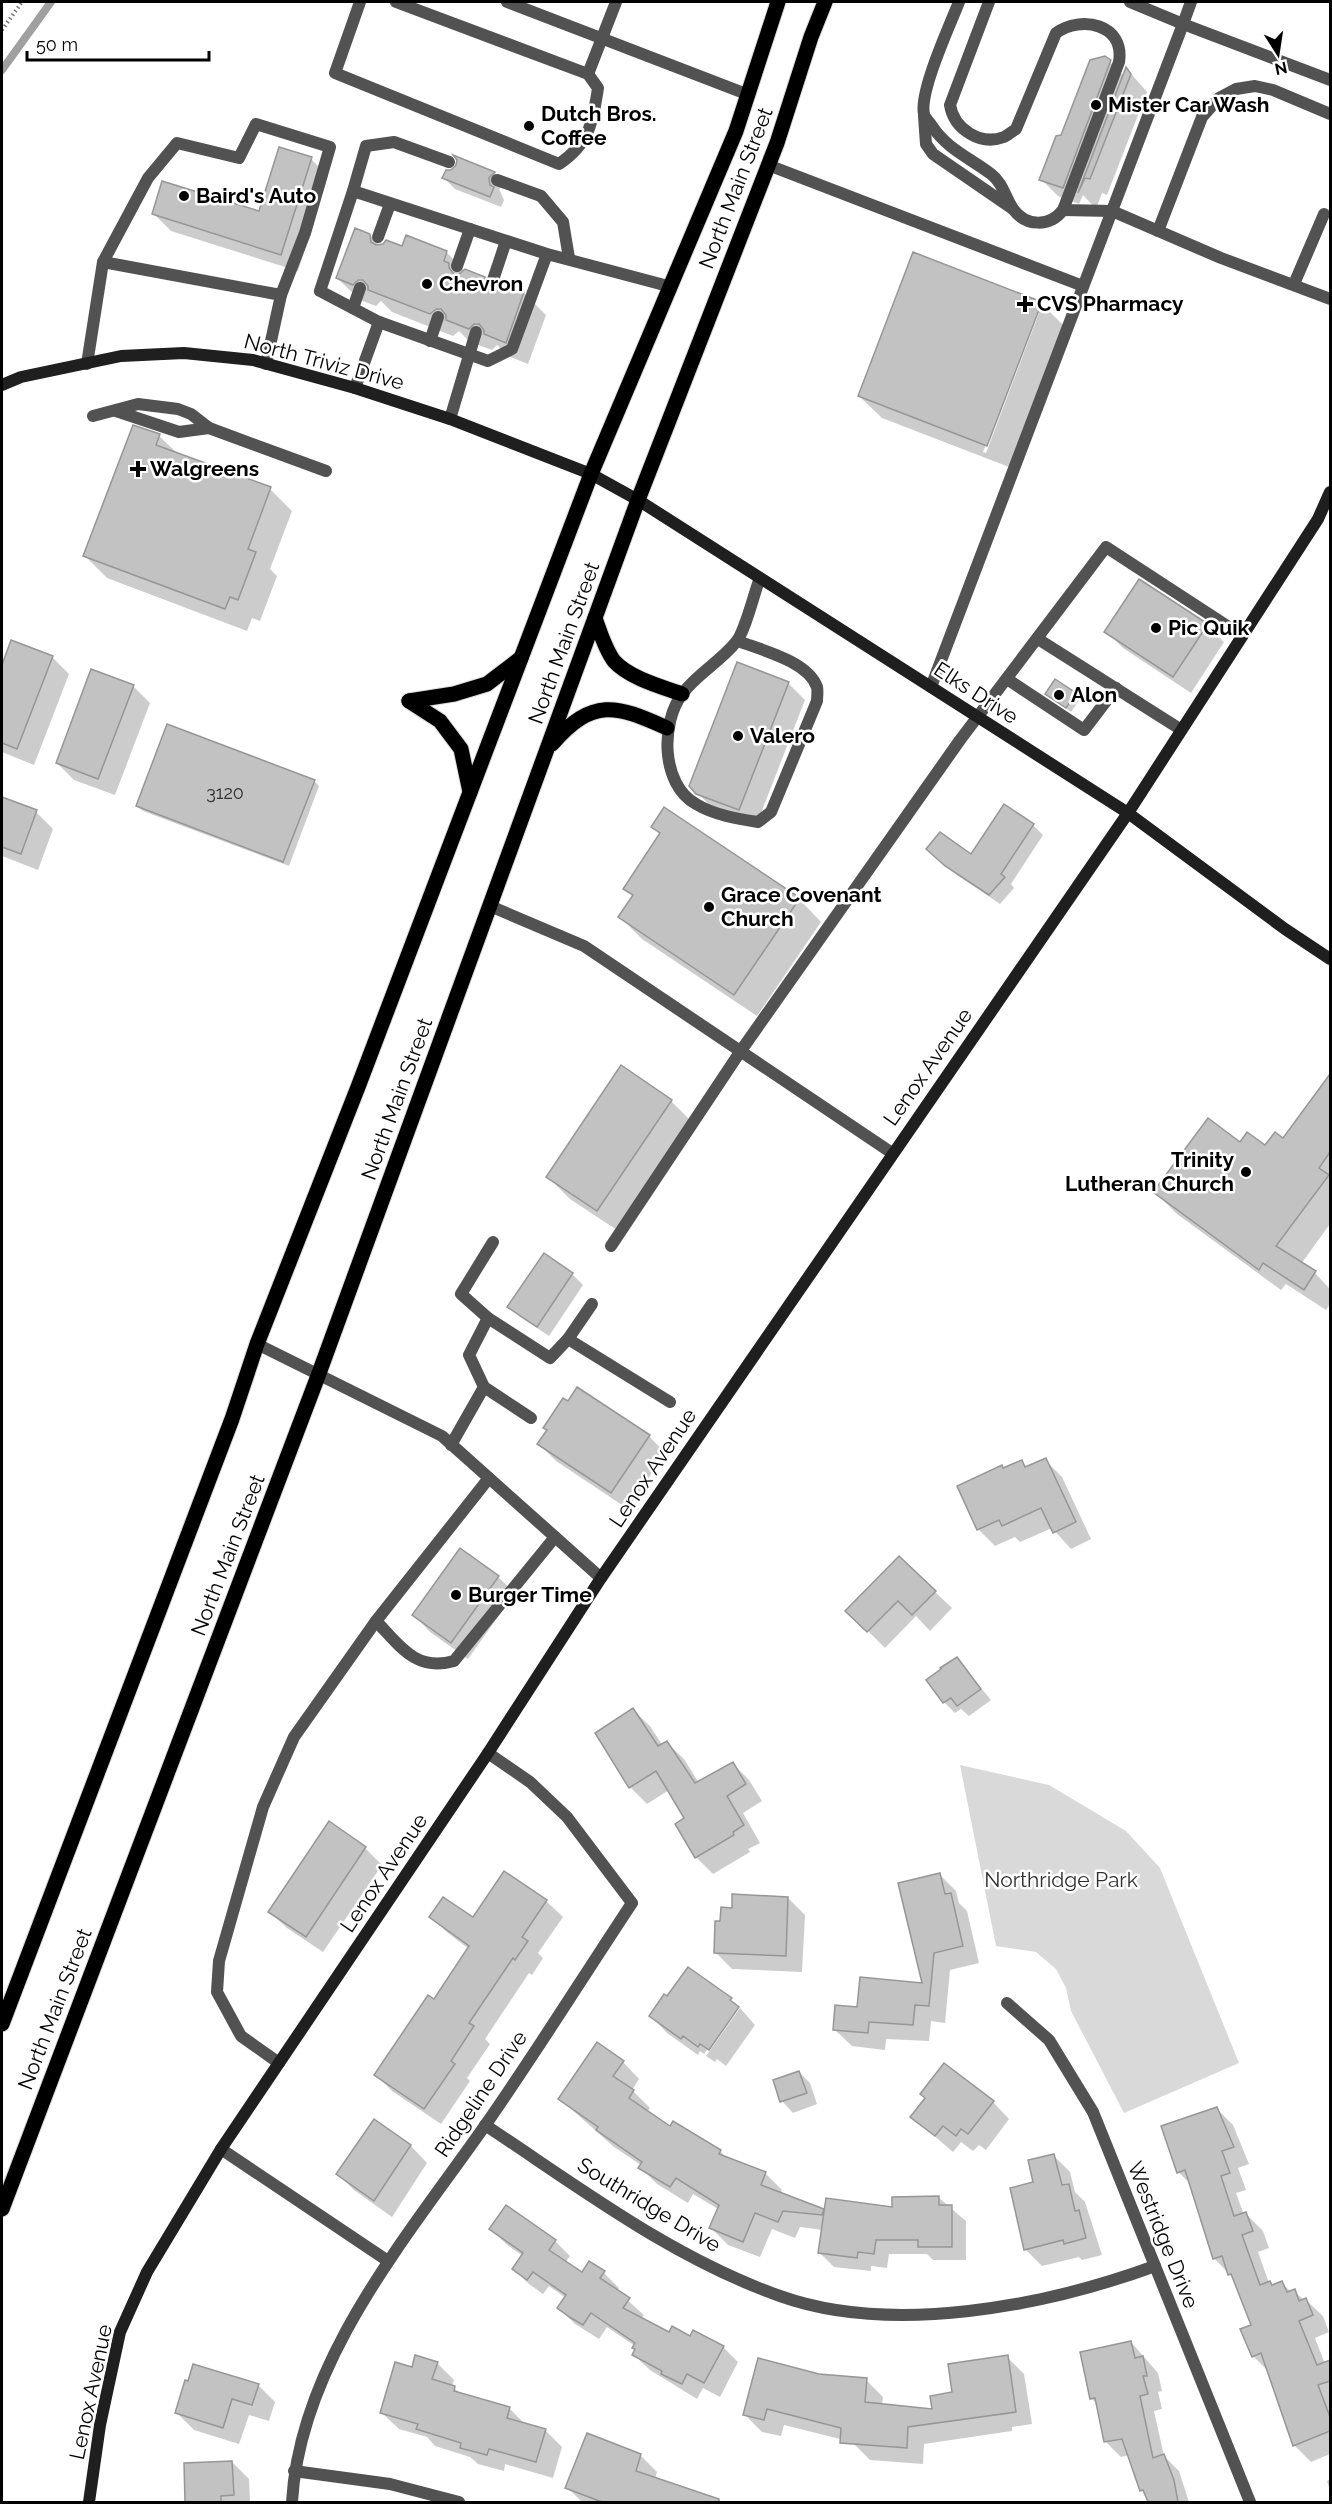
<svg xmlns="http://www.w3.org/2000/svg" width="1332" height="2504" viewBox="0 0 1332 2504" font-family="Raleway,sans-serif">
<rect width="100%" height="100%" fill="#fff"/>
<path fill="#d9d9d9" d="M960,1765L1049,1785L1126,1831L1160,1868L1239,2063L1124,2113L1071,2011L1066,1988L1056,1969L1036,1952L996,1946Z"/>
<g fill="#0003" fill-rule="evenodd">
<path d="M1110,62L1124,76L1127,69L1147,92L1107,195L1102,193L1096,209L1083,195L1079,204L1058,196L1041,179L1062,137Z"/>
<path d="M311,159L328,176L298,271L171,231L154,214L260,213Z"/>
<path d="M458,159L495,173L505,184L499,189L504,200L501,207L455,189L444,178L458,166Z"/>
<path d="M370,235L380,246L446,252L465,271L484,278L496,289L524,293L546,315L528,364L508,356L497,345L492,350L470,342L459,331L453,336L392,312L381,301L376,306L360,300L337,278Z"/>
<path d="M1041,303L1063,325L1009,467L882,418L859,396ZM1036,313H1039L986,453L983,452Z"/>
<path d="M159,436L178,454L270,489L292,511L270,569L277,576L260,621L252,618L247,631L107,578L85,556Z"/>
<path d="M1140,581L1207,625L1224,642L1191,693L1123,648L1106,631Z"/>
<path d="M12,642L52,657L69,674L34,765L2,752V669Z"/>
<path d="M788,683L805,700L756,826L715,810L690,786Z"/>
<path d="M133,686L150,703L115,795L74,780L57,763Z"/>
<path d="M1047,694H1075L1080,699L1071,712Z"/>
<path d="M314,781L319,786L289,866L143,811L137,806Z"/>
<path d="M2,799L36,812L53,829L38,870L2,856Z"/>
<path d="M1033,825L1043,835L1011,884L1014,888L1000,904L957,875L928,849L971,856Z"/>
<path d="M653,827L799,899L821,922L757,1016L642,939L620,917L633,897L625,888L661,835Z"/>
<path d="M1330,1077V1224L1301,1264L1315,1273L1330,1289V1304L1326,1310L1286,1284L1281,1290L1177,1214L1155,1192L1240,1144L1266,1147L1284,1140Z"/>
<path d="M671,1101L693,1123L620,1232L570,1199L548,1177Z"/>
<path d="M544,1255L572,1274L583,1285L549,1336L520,1317L509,1306Z"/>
<path d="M545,1428L649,1436L665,1453L628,1509L556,1461L539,1444L548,1431Z"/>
<path d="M1045,1460L1062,1477L1091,1539L1071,1549L1052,1528L1020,1542L1015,1537L995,1546L978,1529L1004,1469L1021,1461L1028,1468Z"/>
<path d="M498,1577L515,1593L468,1659L430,1632L414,1615Z"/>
<path d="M935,1592L952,1608L930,1631L916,1616L885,1648L848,1611Z"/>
<path d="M957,1659L991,1700L969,1716L961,1709L955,1713L944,1702Z"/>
<path d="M633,1710L650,1726L663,1746L667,1743L684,1759L699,1783L732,1763L749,1780L762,1801L743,1813L760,1843L748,1849L750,1852L713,1874L696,1857L686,1819L669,1790L647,1804L630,1787Z"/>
<path d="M365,1848L382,1865L323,1952L287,1928L270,1912Z"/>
<path d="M504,1873L546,1901L563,1917L538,1953L543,1958L532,1975L529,1973L485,2039L490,2044L467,2078L470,2081L441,2124L392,2091L376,2075L434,2001L469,1949L448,1933L431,1917L473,1919Z"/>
<path d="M939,1874L956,1891L959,1903L967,1911L979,1963L950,1970L945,2023L931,2021L929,2041L886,2039L885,2050L852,2046L835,2030L858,2009L924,1984Z"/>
<path d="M788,1898L805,1915L802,1972L732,1969L715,1952L722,1923L733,1909Z"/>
<path d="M688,1969L738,2006L704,2054L700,2051L698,2055L667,2033L651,2016L667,1998Z"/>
<path d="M740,2008L755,2025L726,2066L717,2059L715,2062L706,2056Z"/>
<path d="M623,2062L639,2079L632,2090L650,2108L647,2112L670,2128L674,2123L720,2151L727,2159L765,2173L782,2190L780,2194L825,2212L894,2208L938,2197L966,2221V2260H933L927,2254H889L887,2268L871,2266V2271L834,2267L820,2253L823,2230L800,2227L795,2238L772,2229L760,2257L728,2245L711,2228L718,2209L693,2194L688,2203L657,2184L640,2167L641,2165L614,2147L560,2099Z"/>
<path d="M799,2072L810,2083L817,2104L793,2113L782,2101L775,2081Z"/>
<path d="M993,2102L1009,2119L986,2150L979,2145L973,2151L961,2142L953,2152L912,2117Z"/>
<path d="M1216,2108L1233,2125L1249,2164L1238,2168L1246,2190L1236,2193L1244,2215L1246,2214L1263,2231L1269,2248L1258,2252L1269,2283L1273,2286L1282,2283L1291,2292L1294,2291L1304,2300H1306L1323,2316L1329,2332L1315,2338L1325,2364L1330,2362V2454L1311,2462L1294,2445L1269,2372L1253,2356V2326L1234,2279L1214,2258L1191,2184L1178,2172Z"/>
<path d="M375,2121L411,2146L427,2163L392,2217L354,2190L338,2174Z"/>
<path d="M1053,2155L1070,2172L1075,2192L1085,2202L1102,2255L1082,2260L1079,2257L1042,2266L1025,2249L1035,2184Z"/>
<path d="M491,2229L555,2241L570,2256L565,2263L582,2274L604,2273L619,2288L617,2291L644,2315L641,2319L669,2334L723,2347L738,2362L720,2397L703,2388L697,2399L650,2370L634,2355L637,2350L635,2346L607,2327L599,2339L575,2324L559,2308L566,2298L549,2286L543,2294L529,2284L514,2269L523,2256L506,2244Z"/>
<path d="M1131,2342L1158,2373L1162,2391L1158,2392L1162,2409L1154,2411L1164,2456L1179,2471L1189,2502H1150L1142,2490L1129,2455L1121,2457L1106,2442L1098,2405L1092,2399Z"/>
<path d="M1007,2357L1024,2374L1032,2424L1012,2427V2431L924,2444L923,2464L870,2460L852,2442L784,2425L781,2436L762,2432L745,2415L819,2375L866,2380L883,2397L882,2406L933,2411L953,2393Z"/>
<path d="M437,2363L454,2380L452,2386L462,2395L509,2408L526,2425L545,2430L562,2447L553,2478L505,2464L504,2471L478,2464L470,2457L435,2446L427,2437L399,2429L382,2413L413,2369Z"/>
<path d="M258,2385L275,2402L269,2421L249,2415L239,2444L194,2430L177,2413Z"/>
<path d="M640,2455L657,2472L655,2479L700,2494L708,2502H582L567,2487Z"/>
<path d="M232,2462L249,2479L250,2502H187L185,2464Z"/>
<path d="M1330,2479V2490L1327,2481Z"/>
</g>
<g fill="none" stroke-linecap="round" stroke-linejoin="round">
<path stroke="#a0a0a0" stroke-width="8" d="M2,70L51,2"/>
</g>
<g fill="#c2c2c2" stroke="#969696" stroke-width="1.5">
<path d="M1105,56L1111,60L1063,188L1039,180L1056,136L1061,135L1090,60Z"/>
<path d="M1126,67L1131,74L1090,179L1085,178L1078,193Z"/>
<path d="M279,147L312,157L281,255L152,214L162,181L259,211Z"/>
<path d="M453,155L495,172L489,178L490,185L494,187L490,197L442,178L446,170H451L456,165L457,160Z"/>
<path d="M355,228L370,234L371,242L376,245L383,244L386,240L402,246L406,235L447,251L444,261L449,263V268L454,274H459L465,269L485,277V282L490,288H495L501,283L524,292L506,343L484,334V330L479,324H474L469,329L446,320V315L441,309H436L430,314L368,290V286L363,280H358L353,285L336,278Z"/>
<path d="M913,252L1042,302L987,446L858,396Z"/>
<path d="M133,425L160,434L156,445L271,487L248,549L256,552L238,600L230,597L225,609L83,556Z"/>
<path d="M1139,579L1208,624L1173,677L1104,632Z"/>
<path d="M11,640L53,656L17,749L2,743V665Z"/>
<path d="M737,662L789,682L739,810L696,794L689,786Z"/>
<path d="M91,669L134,685L98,779L56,763Z"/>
<path d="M1055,679L1076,693L1066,708L1045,694Z"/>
<path d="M167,724L315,780L283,862L136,806Z"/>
<path d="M2,797L37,810L21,854L2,847Z"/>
<path d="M1004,804L1034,824L1001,874L1005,877L989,895L945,866L926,849L940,832L971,854Z"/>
<path d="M664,807L800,898L734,995L618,917L633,895L623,889L660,833L651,827Z"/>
<path d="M621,1065L672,1100L597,1211L546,1177Z"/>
<path d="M1330,1074V1152L1319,1168L1329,1175L1276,1246L1316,1271L1304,1290L1263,1263L1259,1270L1153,1192L1208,1118L1240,1142L1247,1132L1265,1145L1275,1132L1283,1138Z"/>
<path d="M544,1253L573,1273L537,1327L507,1307Z"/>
<path d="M577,1387L650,1435L611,1493L537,1444L547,1430L543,1428L563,1398L568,1401Z"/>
<path d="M1046,1458L1076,1522L1053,1533L1041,1508L1002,1526L999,1520L977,1530L957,1486L1002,1465L1003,1468L1022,1460L1025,1467Z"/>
<path d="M460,1548L499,1576L451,1643L412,1615Z"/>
<path d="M899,1556L936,1591L912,1615L898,1601L867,1632L845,1611Z"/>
<path d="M957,1657L981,1689L957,1706L951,1698L943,1703L926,1680L941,1669L940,1668Z"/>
<path d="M633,1708L658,1746L667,1741L695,1783L733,1762L746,1784L727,1796L744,1825L733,1832L734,1835L695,1858L675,1824L684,1818L656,1771L629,1788L595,1733Z"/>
<path d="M329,1821L366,1847L306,1937L268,1912Z"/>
<path d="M504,1871L547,1900L522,1937L528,1941L515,1960L513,1958L469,2023L474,2026L451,2061L455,2064L424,2109L374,2075L428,1995L434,1999L469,1946L429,1917L443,1897L473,1917Z"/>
<path d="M940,1873L945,1894L951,1893L963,1946L934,1953L929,2006L915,2005L913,2025L869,2022L868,2033L833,2030L835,2005L857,2007L860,1977L922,1983L898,1883Z"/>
<path d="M732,1894L788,1897L786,1956L714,1953L715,1921H720L721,1907L732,1908Z"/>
<path d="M688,1967L732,1998L730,2000L739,2007L709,2050L700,2044L698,2047L683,2036L681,2039L649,2016L664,1994L667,1996Z"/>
<path d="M597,2042L624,2061L613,2076L634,2090L629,2098L670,2126L673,2121L721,2150L719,2154L766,2172L761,2185L824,2209L822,2215L783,2211L778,2222L755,2213L743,2242L709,2228L719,2205L676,2178L670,2187L638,2168L642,2162L596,2130L598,2127L558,2099Z"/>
<path d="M944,2063L994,2101L968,2134L961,2129L956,2136L943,2126L935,2136L910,2117L925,2098L920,2094Z"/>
<path d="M799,2071L807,2093L780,2102L773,2080Z"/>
<path d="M1217,2107L1234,2147L1222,2151L1230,2173L1221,2176L1234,2216L1246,2212L1253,2231L1242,2235L1260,2285L1270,2281L1272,2285L1282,2281L1287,2292L1295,2289L1299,2301L1306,2298L1313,2315L1299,2321L1317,2365L1330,2360V2381L1318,2385L1330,2417V2431L1293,2446L1261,2353L1252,2357L1240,2329L1251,2325L1231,2274L1228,2275L1222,2256L1213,2259L1185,2170L1177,2173L1161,2126Z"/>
<path d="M374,2119L411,2145L374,2201L336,2174Z"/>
<path d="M1054,2154L1062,2185L1069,2184L1075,2211L1079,2210L1086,2238L1064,2244L1063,2240L1024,2250L1010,2188L1033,2182L1028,2160Z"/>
<path d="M939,2196V2205H952V2247H918V2240H876L874,2254L858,2252L857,2258L818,2253L826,2198L892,2207V2197Z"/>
<path d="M506,2205L556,2240L549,2250L582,2272L589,2261L605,2271L600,2278L630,2298L623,2308L669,2332L672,2326L690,2336L693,2330L724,2346L704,2383L687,2374L682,2384L661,2374L662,2371L632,2355L635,2349L632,2348L635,2343L591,2313L583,2325L571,2318L557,2308L566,2295L533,2272L527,2280L512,2269L523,2253L489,2229Z"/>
<path d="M1131,2341L1135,2358L1143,2356L1147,2376H1143L1148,2394L1140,2396L1153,2458L1164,2454L1174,2480L1178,2502H1148L1143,2490L1140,2491L1122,2439L1104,2442L1095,2398L1090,2399L1080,2352Z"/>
<path d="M415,2355L438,2362L432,2379L455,2386L454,2391L510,2407L507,2418L546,2429L536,2462L489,2449L487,2455L460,2448L461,2443L416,2429L418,2424L380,2413L395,2362L412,2367Z"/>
<path d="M1008,2355L1016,2412L908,2427L907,2448L840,2443L841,2428L767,2409L764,2420L743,2415L758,2358L819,2374L867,2378L865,2402L932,2409L930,2396L952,2392L948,2364Z"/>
<path d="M193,2364L259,2384L252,2405L232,2399L223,2428L175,2413L185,2380L188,2381Z"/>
<path d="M587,2433L641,2454L636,2471L719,2499V2502H602L565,2488Z"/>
<path d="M232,2461L234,2495L221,2496V2502H185L184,2463Z"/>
</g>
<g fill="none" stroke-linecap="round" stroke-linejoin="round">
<defs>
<g id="primary">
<path d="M595,618C600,632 605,649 614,661C629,678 662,687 682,694"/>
<path d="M409,701L454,694L487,684L521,658"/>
<path d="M409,701L440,721L461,749L470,792"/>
<path d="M552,744C593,697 616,705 667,728"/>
<path d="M2,2024L232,1419L257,1344L358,1087L591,474L736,131L778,2"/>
<path d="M2,2209L318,1376L638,500L777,143L811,37L825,2"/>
</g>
</defs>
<use href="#primary" stroke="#dbdbdb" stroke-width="17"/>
<path stroke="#747474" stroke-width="4" stroke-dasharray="1.5 3" stroke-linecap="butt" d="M2,30L22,2"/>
<g stroke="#525252" stroke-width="12">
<path d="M360,2L335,73L559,164C589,144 593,122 598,88L588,74L396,2"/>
<path d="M507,2L749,95"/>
<path d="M959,2C950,25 919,92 924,114C925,118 930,123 932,126C947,149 970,158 991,174C1003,183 1005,197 1013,209C1026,227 1050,227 1063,210L1119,62C1125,24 1081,15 1056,33L1016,129C1013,131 1008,135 1004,137C980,146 954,129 950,105L989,2"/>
<path d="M588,74L616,2"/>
<path d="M924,116L926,144L933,154L1013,209"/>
<path d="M768,165L1083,286"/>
<path d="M497,180L541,196L563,222L569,258"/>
<path d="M353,191L366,146L394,142L449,162"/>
<path d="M1063,210L1112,211L1221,258L1330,299"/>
<path d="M1158,231L1202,117L1219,98L1236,89L1255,86L1273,90L1330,114"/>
<path d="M378,237L390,204"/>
<path d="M547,254L512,349L488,361L379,322L320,291L353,191L547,254L668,286"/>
<path d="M103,262L148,178L177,143L239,158L256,124L330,147L305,233L281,295"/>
<path d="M457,266L470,229"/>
<path d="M493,280L506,241"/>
<path d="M1294,284L1324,214"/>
<path d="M353,308L360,288"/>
<path d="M430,341L438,317"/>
<path d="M87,364L103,262L281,295L266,364"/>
<path d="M355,388L379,322"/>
<path d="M116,411L179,432L209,428"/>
<path d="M93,416L138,404L178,409L191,414L209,428L326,471"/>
<path d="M450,419L476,332"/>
<path d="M1038,639L1180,729"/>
<path d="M738,641C761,650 808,661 817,687C818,691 817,697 817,701L771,812L758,822C738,819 714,815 696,804C661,785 660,722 683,693C697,674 721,661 736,642C745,632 754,593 760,578"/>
<path d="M1007,679L1084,730L1116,688"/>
<path d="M931,687L1183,24"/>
<path d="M490,906L584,946L892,1153"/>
<path d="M611,1246L740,1052L960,740L1106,547L1241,635"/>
<path d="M488,1318L461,1294L493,1242"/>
<path d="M568,1339L592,1304"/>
<path d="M484,1387L531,1418"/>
<path d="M451,1445L484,1387L469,1355L488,1318L550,1358L568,1339L670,1402"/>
<path d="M376,1621C400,1646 416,1672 454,1661L555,1537"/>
<path d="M279,2063L241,2036L217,1992L219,1961L263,1807L294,1737L376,1621L489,1478"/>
</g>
<g stroke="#525252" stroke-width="12">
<path d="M1130,2L1183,24L1330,80"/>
<path d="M1183,24L1191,2"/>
<path d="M257,1344L442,1436L601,1578"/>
<path d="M1007,2003L1049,2040L1093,2112L1250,2502"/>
<path d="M485,2125C579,2187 672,2258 780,2296C892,2336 1046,2306 1155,2266"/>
<path d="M221,2149L388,2261"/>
<path d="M294,2471L390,2484L459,2502"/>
<path d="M292,2502C300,2362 406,2238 484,2127C535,2054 583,1977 632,1903L567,1817L530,1782L488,1753"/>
</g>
<g stroke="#1f1f1f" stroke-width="12">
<path d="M2,385L21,377L121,356L184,353L253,360L355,388L450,419L591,474L638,500L1128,813L1285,929L1330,959"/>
<path d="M89,2502L100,2425L120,2332L147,2272L221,2149L488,1753L601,1578L1128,813L1318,519L1330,492"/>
</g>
<use href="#primary" stroke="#000" stroke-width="15"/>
</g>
<g fill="#000" stroke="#fff" stroke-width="2">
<circle cx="1096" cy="105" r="6"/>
<circle cx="529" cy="126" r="6"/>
<circle cx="184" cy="196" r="6"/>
<circle cx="427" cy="284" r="6"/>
<path d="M1022 295h6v6h6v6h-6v6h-6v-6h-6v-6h6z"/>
<path d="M135 460h6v6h6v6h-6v6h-6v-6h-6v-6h6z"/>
<circle cx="1156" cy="628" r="6"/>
<circle cx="1059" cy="695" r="6"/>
<circle cx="738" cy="736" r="6"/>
<circle cx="709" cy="907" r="6"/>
<circle cx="1246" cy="1172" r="6"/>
<circle cx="456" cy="1595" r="6"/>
</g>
<g text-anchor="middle" stroke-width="5" stroke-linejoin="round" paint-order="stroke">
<g font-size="18" fill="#303030">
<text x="225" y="799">3120</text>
</g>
<g font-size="21" font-weight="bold" fill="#000" stroke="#fff" text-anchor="start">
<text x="1108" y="112">Mister Car Wash</text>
<text x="541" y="121">Dutch Bros.<tspan x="541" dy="24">Coffee</tspan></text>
<text x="196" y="203">Baird's Auto</text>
<text x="439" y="291">Chevron</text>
<text x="1037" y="311">CVS Pharmacy</text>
<text x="150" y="476">Walgreens</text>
<text x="1168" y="635">Pic Quik</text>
<text x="1071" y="702">Alon</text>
<text x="750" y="743">Valero</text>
<text x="721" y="902">Grace Covenant<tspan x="721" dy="24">Church</tspan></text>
<text x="1234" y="1167" text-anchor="end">Trinity<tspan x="1234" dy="24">Lutheran Church</tspan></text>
<text x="468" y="1602">Burger Time</text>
</g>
<g font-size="21" fill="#000" stroke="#fff">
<text transform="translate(736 188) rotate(-69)" y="7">North Main Street</text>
<text transform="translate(324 362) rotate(15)" y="7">North Triviz Drive</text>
<text transform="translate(564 643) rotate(-70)" y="7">North Main Street</text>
<text transform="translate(976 693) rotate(33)" y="7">Elks Drive</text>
<text transform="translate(928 1067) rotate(-55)" y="7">Lenox Avenue</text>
<text transform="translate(397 1099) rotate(-70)" y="7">North Main Street</text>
<text transform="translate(653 1468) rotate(-56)" y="7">Lenox Avenue</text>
<text transform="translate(228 1555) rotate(-69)" y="7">North Main Street</text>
<text transform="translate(384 1873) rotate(-56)" y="7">Lenox Avenue</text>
<text transform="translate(55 2009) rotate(-69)" y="7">North Main Street</text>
<text transform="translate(481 2094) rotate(-56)" y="7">Ridgeline Drive</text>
<text transform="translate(649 2205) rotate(31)" y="7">Southridge Drive</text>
<text transform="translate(1163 2235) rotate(68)" y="7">Westridge Drive</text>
<text transform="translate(91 2392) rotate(-78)" y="7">Lenox Avenue</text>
</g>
<g font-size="21" fill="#303030" stroke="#fff">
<text x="1061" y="1887">Northridge Park</text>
</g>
</g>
<rect width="1332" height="2504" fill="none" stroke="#000000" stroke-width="6"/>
<g transform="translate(1278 54) rotate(168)" stroke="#ffffff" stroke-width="4.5" paint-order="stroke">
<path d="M0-4.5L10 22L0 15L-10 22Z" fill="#000000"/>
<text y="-9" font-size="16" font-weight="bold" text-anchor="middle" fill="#000000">N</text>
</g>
<path d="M27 51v9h182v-9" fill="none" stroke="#000000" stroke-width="3"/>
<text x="36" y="51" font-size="18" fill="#000000" stroke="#ffffff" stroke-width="4.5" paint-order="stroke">50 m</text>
</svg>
